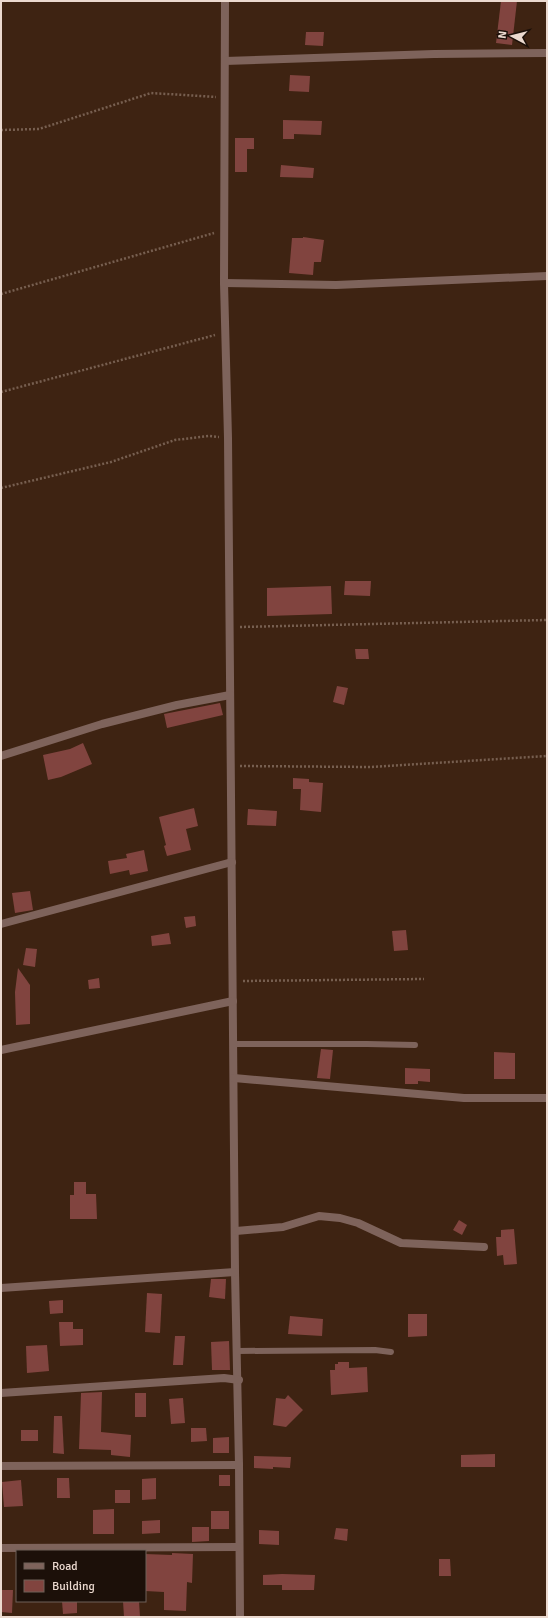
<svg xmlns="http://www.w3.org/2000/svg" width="548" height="1618" viewBox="0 0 548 1618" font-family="Signika,sans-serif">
<rect width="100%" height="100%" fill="#3e2312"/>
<g fill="#81443f">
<path d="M501,1H517L512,45L496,43Z"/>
<path d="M306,32H324L323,46L305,45Z"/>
<path d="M290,75L310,76L309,92L289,91Z"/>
<path d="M283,120L322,121L321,135L294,134V139H283Z"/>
<path d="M235,138H254V149H247V172H235Z"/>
<path d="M281,165L314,168L313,178L280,177Z"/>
<path d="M303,237L324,240L321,262H314L313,275L289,273L292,238H303Z"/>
<path d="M345,581H371L370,596L344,595Z"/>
<path d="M331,586L332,614L267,616V588Z"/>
<path d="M355,649H368L369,659H356Z"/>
<path d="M337,686L348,688L344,705L333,702Z"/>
<path d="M220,703L223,715L167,728L164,714Z"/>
<path d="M83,743L92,764L61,777L48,780L43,755L70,749Z"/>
<path d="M293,778L309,779V782L323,783L321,812L300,810L301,789H293Z"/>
<path d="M194,808L198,826L186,829L191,850L167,856L164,846L166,845L159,817Z"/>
<path d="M248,809L277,811L276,826L247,825Z"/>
<path d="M144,850L148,871L130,875L129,870L110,874L108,861L127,858L126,854Z"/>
<path d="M30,891L33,910L15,913L12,893Z"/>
<path d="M195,916L196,926L186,928L184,917Z"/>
<path d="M406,930L408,950L394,951L392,931Z"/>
<path d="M169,933L171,944L152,946L151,936Z"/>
<path d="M26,948L37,949L35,967L23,965Z"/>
<path d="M18,968L30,985V1024L16,1025L15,992Z"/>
<path d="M99,978L100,988L89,989L88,980Z"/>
<path d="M321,1049L333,1050L330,1079L317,1078Z"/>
<path d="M494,1052L515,1053V1079H494Z"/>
<path d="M405,1068L430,1069V1082L418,1081V1084H405Z"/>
<path d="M74,1182H86V1194H96L97,1219H70V1195H74Z"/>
<path d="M459,1220L467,1225L462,1235L453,1230Z"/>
<path d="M514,1229L517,1264L504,1265L503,1255L497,1256L496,1237H501V1230Z"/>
<path d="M211,1279H226L225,1299L209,1297Z"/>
<path d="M147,1293L162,1294L160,1333L145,1332Z"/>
<path d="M63,1300V1313L50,1314L49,1301Z"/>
<path d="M408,1314H427V1336L408,1337Z"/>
<path d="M290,1316L323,1319L322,1336L288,1334Z"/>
<path d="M59,1322H73V1329H83V1345L60,1346Z"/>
<path d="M175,1336H185L183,1365H173Z"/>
<path d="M229,1341L230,1370H212L211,1342Z"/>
<path d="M47,1345L49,1371L27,1373L26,1346Z"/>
<path d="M338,1362H349V1368L367,1367L368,1392L331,1395L330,1370H335V1364H338Z"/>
<path d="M102,1392L101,1432L131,1435L130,1457L111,1455V1450L79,1449L81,1393Z"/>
<rect x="135" y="1393" width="11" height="24"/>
<path d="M288,1395L303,1410L286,1427L273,1425L276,1398L285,1399Z"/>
<path d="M183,1398L185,1423L171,1424L169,1399Z"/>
<path d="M54,1416H62L64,1454L53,1453Z"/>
<path d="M191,1428H206L207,1441L191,1442Z"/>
<rect x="21" y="1430" width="17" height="11"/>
<path d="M229,1437V1453H213V1438Z"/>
<path d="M495,1454V1467H461V1455Z"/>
<path d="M254,1456L291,1457L290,1468L273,1467V1469L254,1468Z"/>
<rect x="219" y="1475" width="11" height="11"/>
<path d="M57,1478H69L70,1498H57Z"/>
<path d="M156,1478V1499L142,1500V1479Z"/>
<path d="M21,1480L23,1506L4,1507L2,1482Z"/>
<rect x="115" y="1490" width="15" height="13"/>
<path d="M114,1509V1534H93V1510Z"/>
<rect x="211" y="1511" width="18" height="18"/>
<path d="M160,1520V1533L142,1534V1521Z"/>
<path d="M192,1527H209V1541L192,1542Z"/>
<path d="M336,1528L348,1529L347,1541L334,1539Z"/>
<path d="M259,1530L279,1531V1545L259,1544Z"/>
<path d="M172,1553L193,1554L192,1583L187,1582L186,1611L164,1610V1592L145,1591V1554L172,1555Z"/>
<path d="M439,1559H450L451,1576H439Z"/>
<path d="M282,1574L315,1575L314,1590H282V1585H263V1575Z"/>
<path d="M1,1590H13L12,1613L1,1612Z"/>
<path d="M62,1601H77V1613L63,1614Z"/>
<path d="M123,1601H139L140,1617H124Z"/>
</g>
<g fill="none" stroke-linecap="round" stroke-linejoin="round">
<g stroke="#775f50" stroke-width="2.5" stroke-dasharray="2 2" stroke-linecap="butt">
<path d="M1,130L39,129L151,93L216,97"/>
<path d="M1,294L214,233"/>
<path d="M1,392L215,335"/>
<path d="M1,488L111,462L175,440L209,436L219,437"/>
<path d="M240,627L547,620"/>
<path d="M240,766L371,767L547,756"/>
<path d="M243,981L424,979"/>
</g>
<g stroke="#7e635b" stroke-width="6">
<path d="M234,1044H367L415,1045"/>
<path d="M238,1351L375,1350L391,1352"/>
</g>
<g stroke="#7e635b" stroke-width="8">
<path d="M225,1L224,283L228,438L235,1272L239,1465L240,1617"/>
<path d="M225,61L434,54L547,53"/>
<path d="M224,283L336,285L547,276"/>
<path d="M1,756L102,724L177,705L230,695"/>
<path d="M1,924L232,862"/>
<path d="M1,1050L233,1001"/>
<path d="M234,1078L464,1098H547"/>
<path d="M236,1231L283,1227L319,1216L340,1218L358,1223L401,1243L484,1247"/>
<path d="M1,1288L235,1272"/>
<path d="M1,1393L224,1378L239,1380"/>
<path d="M1,1466L239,1465"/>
<path d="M1,1548L239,1547"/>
</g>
</g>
<rect width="548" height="1618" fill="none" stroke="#ebd9cf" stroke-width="4"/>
<rect x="16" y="1550" width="130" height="52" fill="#1c1009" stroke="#6f6058"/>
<rect x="24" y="1563" width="20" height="6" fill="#7e635b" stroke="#6f6058"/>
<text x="52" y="1570" font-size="12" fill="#ebd9cf">Road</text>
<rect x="24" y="1580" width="20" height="12" fill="#81443f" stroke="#6f6058"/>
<text x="52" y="1590" font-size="12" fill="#ebd9cf">Building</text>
<g transform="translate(512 36) rotate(277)" stroke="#1c1009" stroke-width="3" paint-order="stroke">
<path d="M0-3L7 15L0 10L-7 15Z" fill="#ebd9cf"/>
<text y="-6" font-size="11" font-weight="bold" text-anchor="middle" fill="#ebd9cf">N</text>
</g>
</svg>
